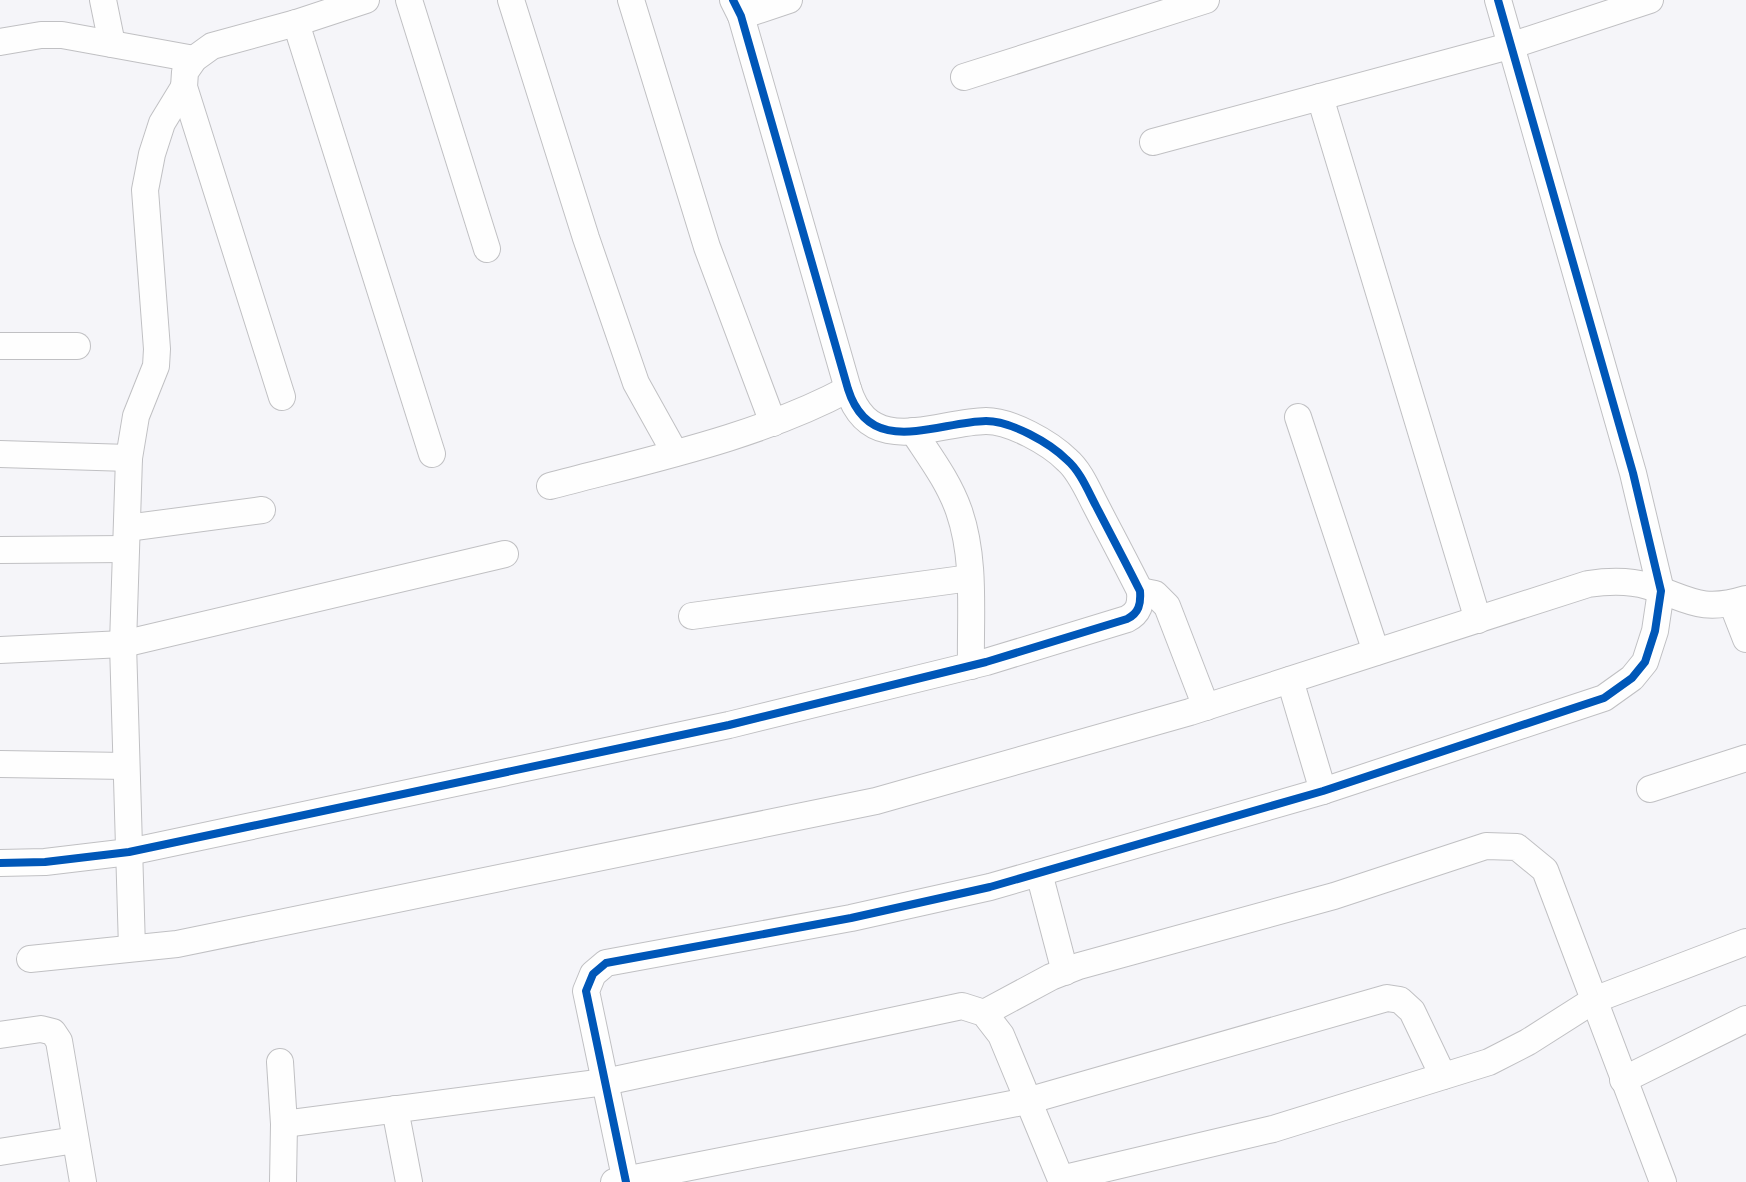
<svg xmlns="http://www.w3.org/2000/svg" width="1746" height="1182" viewBox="0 0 1746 1182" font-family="'Fira Sans Condensed',sans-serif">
<rect width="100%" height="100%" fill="#f5f5f9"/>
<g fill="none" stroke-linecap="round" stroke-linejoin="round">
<defs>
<g id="minor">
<path d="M103,0L112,44"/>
<path d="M409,0L487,249"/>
<path d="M511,0L586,238L636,383L675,453"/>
<path d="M631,0L707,247L773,423"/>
<path d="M741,16L789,0"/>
<path d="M296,23L432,454"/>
<path d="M0,42L41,35H62L194,59"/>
<path d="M964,77L1206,0"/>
<path d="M1320,97L1478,620"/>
<path d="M1153,142L1513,45L1650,0"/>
<path d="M0,346H77"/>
<path d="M282,397L184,87L185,72L194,59L212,46L296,23L366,0"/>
<path d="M1298,417L1376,652"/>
<path d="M913,431C930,457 949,482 959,511C976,560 970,615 971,666"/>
<path d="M0,454L129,458"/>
<path d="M550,486C648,460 759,437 848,389"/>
<path d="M127,528L262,510"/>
<path d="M0,550L126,549"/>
<path d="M1140,591L1155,594L1167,606L1206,707"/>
<path d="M1732,603L1746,639"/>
<path d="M692,616L970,578"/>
<path d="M0,650L123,644L505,554"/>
<path d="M1290,680L1323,791"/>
<path d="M0,764L126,766"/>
<path d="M1650,789L1746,758"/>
<path d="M0,863L45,862L129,852L729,725L986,662L1127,619C1139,613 1141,604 1140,591C1126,563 1111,535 1096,506C1088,491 1080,471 1067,460C1050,443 1011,421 986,421C936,422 870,459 848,389L741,16L733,0"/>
<path d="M1039,873L1065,972"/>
<path d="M132,948L123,644L129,458L136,416L156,366L157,349L145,190L152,154L162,123L184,87"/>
<path d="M30,959L177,944L876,801L1190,712L1588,584C1608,581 1628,580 1648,586C1689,599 1700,613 1746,599"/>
<path d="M984,1013L1051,977L1079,966L1334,896L1486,846L1517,847L1545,870L1663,1182"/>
<path d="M0,1035L41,1029L53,1032L59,1041L83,1182"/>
<path d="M280,1062L284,1124L283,1182"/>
<path d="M1623,1080L1746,1019"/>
<path d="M395,1109L409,1182"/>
<path d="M284,1124L605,1082L962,1006L984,1013L1001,1035L1062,1182"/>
<path d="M0,1152L75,1140"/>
<path d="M1061,1179L1273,1129L1489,1062L1528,1042L1594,1000L1746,942"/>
<path d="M614,1182L1027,1101L1387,998L1400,1000L1412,1011L1443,1076"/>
<path d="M626,1182L586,991L593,974L606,963L851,918L990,887L1323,791L1604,698L1632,678L1645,662L1655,631L1661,591L1633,473L1498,0"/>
</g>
</defs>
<use href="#minor" stroke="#c0c0c3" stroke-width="28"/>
<use href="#minor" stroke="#fefefe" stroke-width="26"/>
<defs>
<g id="cycleway">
<path d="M0,863L45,862L129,852L729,725L986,662L1127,619C1139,613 1141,604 1140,591C1126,563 1111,535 1096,506C1088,491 1080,471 1067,460C1050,443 1011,421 986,421C936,422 870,459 848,389L741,16L733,0"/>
<path d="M626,1182L586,991L593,974L606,963L851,918L990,887L1323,791L1604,698L1632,678L1645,662L1655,631L1661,591L1633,473L1498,0"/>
</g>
</defs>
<use href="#cycleway" stroke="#fff" stroke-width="11"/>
<use href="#cycleway" stroke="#0057b8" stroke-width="8"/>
</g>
</svg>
